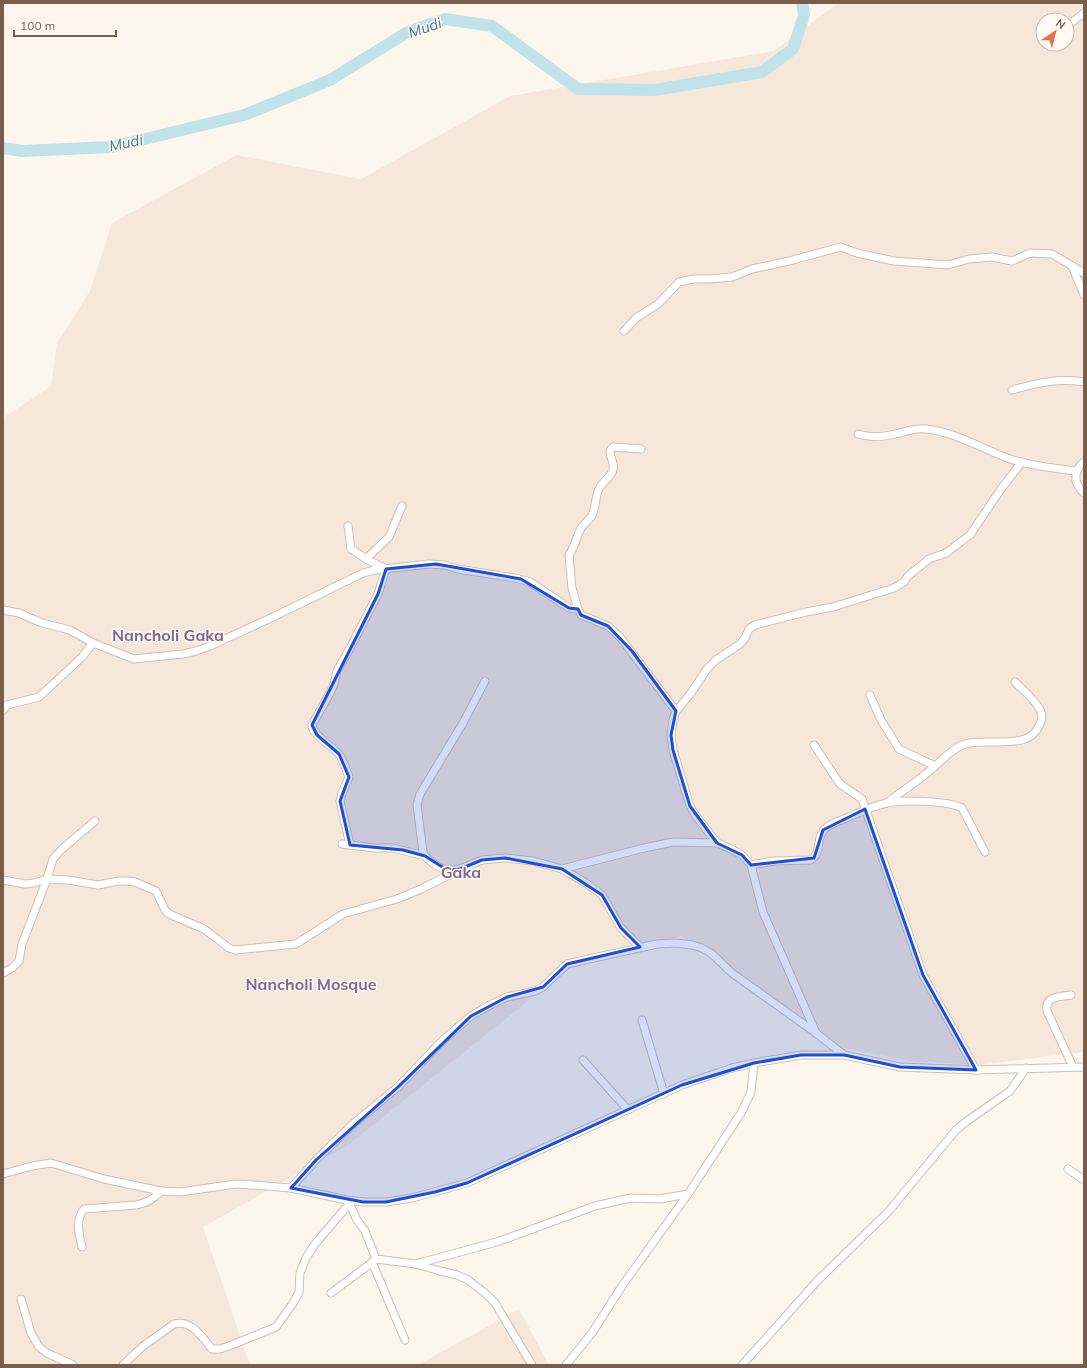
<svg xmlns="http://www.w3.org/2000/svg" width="1087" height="1368" viewBox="0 0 1087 1368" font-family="Mulish,sans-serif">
<rect width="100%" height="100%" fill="#fdf6ec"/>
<g fill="#f5e8da" fill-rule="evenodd">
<path d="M838,3H1084V1052L978,1065L910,1061L834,1046L768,1005L682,936L573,965L347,1146L203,1227L250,1365H3V418L51,386L57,343L90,291L112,223L236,155L361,179L510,96L774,51ZM1043,20H1067V44H1043Z"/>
<path d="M519,1309L549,1365H418Z"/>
</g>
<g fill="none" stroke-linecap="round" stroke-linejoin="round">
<path stroke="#bfe3e8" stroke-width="12" d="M3,148L22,151L112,147L244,115L330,80L406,33L445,19L492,26L578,89L654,90L762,72L793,49L804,15L802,3"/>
<defs>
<g id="minor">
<path d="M1067,26L1084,13"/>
<path d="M1072,266L1084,295"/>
<path d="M624,331L636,318L658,304L679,282L693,279H709L732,277L752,269L789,261L841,247L857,253L894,261L948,265L969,259L992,257L1012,261L1030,253L1052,254L1084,273"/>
<path d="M1012,390C1037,383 1058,378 1084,382"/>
<path d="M858,434C870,438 883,437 895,434C908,432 913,427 927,429C958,433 982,449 1010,459C1031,466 1054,468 1076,471"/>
<path d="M1084,462C1073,471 1073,483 1084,493"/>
<path d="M348,526L351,549L366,559"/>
<path d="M578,609L572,588L569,555C575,547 576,538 580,530C583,523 591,520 593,513C596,505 595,497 599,489C602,482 611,477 613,470C616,461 605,453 613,447L641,449"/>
<path d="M3,610L19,613L42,623L70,630L93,643L134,659L183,654L196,651L210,646L273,617L363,573L375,570L429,564L444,565L458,569L515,578L530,582L569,608L578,609L581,615L608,626L620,637L676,711"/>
<path d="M485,681L463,723L420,794L417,805L423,852L425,856L431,862L441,868L447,870L460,869L482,860L505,858L533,861L562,869L644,848L673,842L717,843L729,848L742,855L751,865L763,912L816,1033L844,1055"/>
<path d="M870,695L881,720L899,749L935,766"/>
<path d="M3,710L7,705L39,697L82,657L93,643"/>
<path d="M814,745L840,784L862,799L923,975L976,1070"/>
<path d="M888,802C901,792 915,783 927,773C938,765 948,752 960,746C982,735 1028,753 1039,726C1041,722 1043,716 1041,712C1038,702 1022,689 1015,682"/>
<path d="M717,843L696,816L690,806L673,750L671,735L673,720L676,711L691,693L707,669L716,660L740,644L745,638L749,629L755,625L806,612L833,607L894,588L904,582L908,576L929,559L946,553L970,535L1001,489L1022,462"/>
<path d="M342,844L375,848H393L425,856"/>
<path d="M350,845L340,801L342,793L349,777C346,770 344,762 340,756C334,746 312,736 312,725L330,693L334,684L337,671L349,650L378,594L386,569L366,559L389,537L402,506"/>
<path d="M751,865L774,861L810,860C822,854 816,840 823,831C828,824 837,822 844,819C858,813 872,806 887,803C902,799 949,801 962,808L985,852"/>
<path d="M562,869L586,883L602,895L621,928L640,947"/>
<path d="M3,880L25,884L34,883L47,879L68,880L98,885L119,881H127L135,882L156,891L165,910L169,914L204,929L229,948L235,950L296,944L343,914L397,899L421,889L459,870"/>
<path d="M3,973L12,968L19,961L22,944L47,879L53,859L62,849L95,821"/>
<path d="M1071,995C1060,997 1044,996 1047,1011L1073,1067"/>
<path d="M642,1020L664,1094"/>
<path d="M583,1060L628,1110"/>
<path d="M1068,1169L1084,1180"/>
<path d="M3,1174L32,1166L51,1163L104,1179L161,1191L180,1192L236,1184L253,1185L291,1188L347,1200L363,1202H386L412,1198L467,1183L682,1085L732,1068L754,1063L801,1055H844L900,1067L976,1070L1084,1067"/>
<path d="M291,1188L316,1160L353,1124L398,1087L444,1039L471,1016L490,1005L507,997L535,991L543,987L567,964L580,961L657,944L676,943L692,945L702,948L712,954L732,973L816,1033"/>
<path d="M348,1201L357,1220L365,1231L376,1259L416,1264L440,1271L457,1275L468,1280L485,1293L495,1303L532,1365"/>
<path d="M82,1247C79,1235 75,1220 84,1209L136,1205C147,1203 153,1199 161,1191"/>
<path d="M372,1262L405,1340"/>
<path d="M416,1264L500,1241L595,1206L631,1198L660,1199L688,1194"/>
<path d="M331,1293L374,1261"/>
<path d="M21,1299L31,1333L39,1347L47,1353L73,1365"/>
<path d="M123,1365L143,1346L174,1324C191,1319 202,1337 212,1349H220L229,1346L276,1327L294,1302L299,1292L300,1273L306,1258L315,1244L349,1204"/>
<path d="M566,1365L592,1333L622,1286L688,1194L741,1113L751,1092L754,1063"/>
<path d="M742,1365L818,1280L888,1212L956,1130L967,1121L1010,1091L1026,1068"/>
</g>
</defs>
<use href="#minor" stroke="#d1beb0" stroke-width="9"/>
<use href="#minor" stroke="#fff" stroke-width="7"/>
</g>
<path fill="#1d4ed8" fill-opacity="0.2" stroke="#1d4ed8" stroke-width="3" stroke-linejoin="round" d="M436,564L521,579L569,608L578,609L581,615L608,626L632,651L676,711L671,735L673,750L690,806L717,843L742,855L751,865L814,858L823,830L865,809L923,975L976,1070L900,1067L844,1055H801L754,1063L682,1085L467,1183L435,1192L386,1202H363L291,1188L316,1160L398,1087L471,1016L507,997L543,987L567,964L640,947L621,928L602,895L562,869L505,858L482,860L460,869L447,870L425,856L403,850L350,845L340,801L349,777L339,754L317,735L312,725L378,594L386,569Z"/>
<g text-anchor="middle" stroke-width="3" stroke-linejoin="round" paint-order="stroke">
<g font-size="15" font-style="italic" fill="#437c86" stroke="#fffaf3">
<text transform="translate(425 28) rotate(-19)" y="5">Mudi</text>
<text transform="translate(126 143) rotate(-11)" y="5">Mudi</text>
</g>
<g font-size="16" font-weight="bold" fill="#846695" stroke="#fffaf3">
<text x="168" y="641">Nancholi Gaka</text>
<text x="461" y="878">Gaka</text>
<text x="311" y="990">Nancholi Mosque</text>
</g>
</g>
<rect width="1087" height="1368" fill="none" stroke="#7a5c4d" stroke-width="8"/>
<g transform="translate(1055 32) rotate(35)"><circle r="19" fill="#fffaf3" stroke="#cabbb1"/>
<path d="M0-3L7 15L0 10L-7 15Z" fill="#e76f51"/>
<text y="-6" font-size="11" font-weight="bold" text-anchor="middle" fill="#7a5c4d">N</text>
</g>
<path d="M14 30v6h102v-6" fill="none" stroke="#7a5c4d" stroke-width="2"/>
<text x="20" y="30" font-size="12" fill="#7a5c4d" stroke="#fffaf3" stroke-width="3" paint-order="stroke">100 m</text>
</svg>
